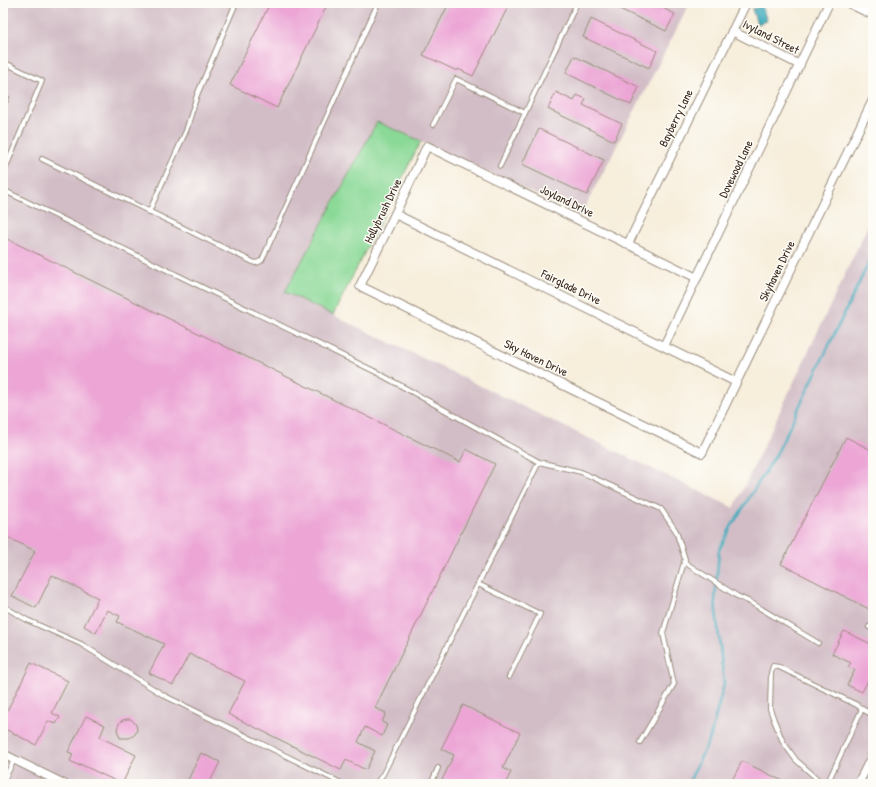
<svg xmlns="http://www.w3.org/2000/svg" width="876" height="787" viewBox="0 0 876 787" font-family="'Patrick Hand',sans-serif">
<rect width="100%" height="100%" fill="#fdfcf7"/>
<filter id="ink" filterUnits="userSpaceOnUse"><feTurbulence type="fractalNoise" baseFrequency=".025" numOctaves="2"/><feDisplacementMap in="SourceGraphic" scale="8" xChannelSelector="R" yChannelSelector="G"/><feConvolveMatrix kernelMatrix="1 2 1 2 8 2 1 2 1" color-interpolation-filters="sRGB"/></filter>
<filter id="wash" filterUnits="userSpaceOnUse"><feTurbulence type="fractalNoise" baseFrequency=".012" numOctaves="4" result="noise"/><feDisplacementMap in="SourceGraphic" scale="16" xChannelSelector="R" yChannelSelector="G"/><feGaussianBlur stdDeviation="0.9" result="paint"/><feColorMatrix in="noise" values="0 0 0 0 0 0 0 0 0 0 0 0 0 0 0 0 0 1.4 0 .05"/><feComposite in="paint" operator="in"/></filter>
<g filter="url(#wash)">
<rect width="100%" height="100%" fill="#f7eedc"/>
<path fill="#d2bdc6" d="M3,3H690L581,215L377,122L285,292L734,508L873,215V784H3Z"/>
<path fill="#8bd997" stroke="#63825a" d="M377,122L421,141L333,315L285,292Z"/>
<path fill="#40acbe" stroke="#3e6b6e" d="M762,6L767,21L757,24L752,9Z"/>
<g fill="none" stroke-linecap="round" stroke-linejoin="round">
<path stroke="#40acbe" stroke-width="2.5" d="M688,784L710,738L724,684L715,601L719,550L731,527L777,453L873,254"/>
</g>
<g id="blocks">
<g fill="#eca5d5">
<path d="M270,3H328L277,108L230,85Z"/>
<path d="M449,3H510L473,76L458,69L457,71L423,55Z"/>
<path d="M607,3H652L675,14L666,31Z"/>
<path d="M591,19L657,51L649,68L583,37Z"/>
<path d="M574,56L639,87L631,105L566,73Z"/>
<path d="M556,92L574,101L577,95L586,99L583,105L622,124L614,141L548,109Z"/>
<path d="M539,129L604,160L587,195L522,164Z"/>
<path d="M3,237L460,462L466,449L495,464L375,708L386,713L382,722L387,725L382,736L365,727L358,742L375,751L366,770L346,760L341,770L228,714L245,681L189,654L173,685L149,673L164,644L117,622L120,616L107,610L96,633L84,626L98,598L52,575L36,608L12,596L35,551L3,535Z"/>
<path d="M846,437L873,451V611L781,564Z"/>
<path d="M844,631L873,645V671L862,692L847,685L855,670L848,667L851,663L832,654Z"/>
<path d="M31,663L68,681L52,713L60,717L56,724L48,721L36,745L3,728V719Z"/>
<path d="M463,705L520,733L503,768L511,772L505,784H440L454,755L441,749Z"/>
<path d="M86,716L105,725L100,737L136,755L122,784L80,764V766L70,761L73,754L68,752Z"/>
<path d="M127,719H131L134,722L136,725L137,729L136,733L133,736L129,738H120L117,730L118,726L120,722L123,720Z"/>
<path d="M201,753L220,762L209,784H186Z"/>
<path d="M742,761L789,784H730Z"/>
</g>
</g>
</g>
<g filter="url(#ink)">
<use href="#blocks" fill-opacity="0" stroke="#998c7d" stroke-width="1"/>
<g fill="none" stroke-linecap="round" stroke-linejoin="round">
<defs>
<g id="lane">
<path d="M3,62L42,81L3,174"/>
<path d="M3,96L7,98L3,106"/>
<path d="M433,125L456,79L525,113"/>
<path d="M42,159L255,263L259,262L262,260L378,3"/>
<path d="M500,166L577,3"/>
<path d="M3,190L376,372L539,462L383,774L378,781L373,784"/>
<path d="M149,212L186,131L197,95L236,3"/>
<path d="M872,427H873"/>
<path d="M539,462L581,472L661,509L676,531L685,559L663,633L674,684L640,742"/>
<path d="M684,562L737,596L750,602L818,643"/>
<path d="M478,584L540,614L509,677"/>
<path d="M3,606L27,620L81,644L165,696L343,784"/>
<path d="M869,627L873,629"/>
<path d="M3,782L14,760"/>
<path d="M431,784L438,768"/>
<path d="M823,784L796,760L783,742L774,720L770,709L771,673L773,666L779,667L857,705L862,709"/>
<path d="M827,784L862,709L873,715"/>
</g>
<g id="street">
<path d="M848,3L873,15"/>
<path d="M732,31L800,65"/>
<path d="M395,214L736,382"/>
<path d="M628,244L746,3"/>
<path d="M697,278L427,146L395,214L360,286L702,453L873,100"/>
<path d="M664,346L829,3"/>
<path d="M3,754L64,784"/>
<path d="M858,784L873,754"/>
</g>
</defs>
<use href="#lane" stroke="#998c7d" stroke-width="6"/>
<use href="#street" stroke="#998c7d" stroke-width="10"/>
<use href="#lane" stroke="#fff" stroke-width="4"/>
<use href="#street" stroke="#fff" stroke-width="8"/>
</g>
</g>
<g text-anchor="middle" stroke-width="3" stroke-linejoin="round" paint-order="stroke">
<g font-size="12" fill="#3b2a1e" stroke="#fdfcf7">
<text transform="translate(771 37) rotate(27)" y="4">Ivyland Street</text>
<text transform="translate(676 118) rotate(-64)" y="4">Bayberry Lane</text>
<text transform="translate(736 169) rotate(-64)" y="4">Dovewood Lane</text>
<text transform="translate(567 201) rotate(26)" y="4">Joyland Drive</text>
<text transform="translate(383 211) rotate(-64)" y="4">Hollybrush Drive</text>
<text transform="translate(777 271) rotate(-64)" y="4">Skyhaven Drive</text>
<text transform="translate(571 287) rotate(26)" y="4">Fairglade Drive</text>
<text transform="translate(536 358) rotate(26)" y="4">Sky Haven Drive</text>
</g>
</g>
<rect width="876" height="787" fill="none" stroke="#fdfcf7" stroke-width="16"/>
</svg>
